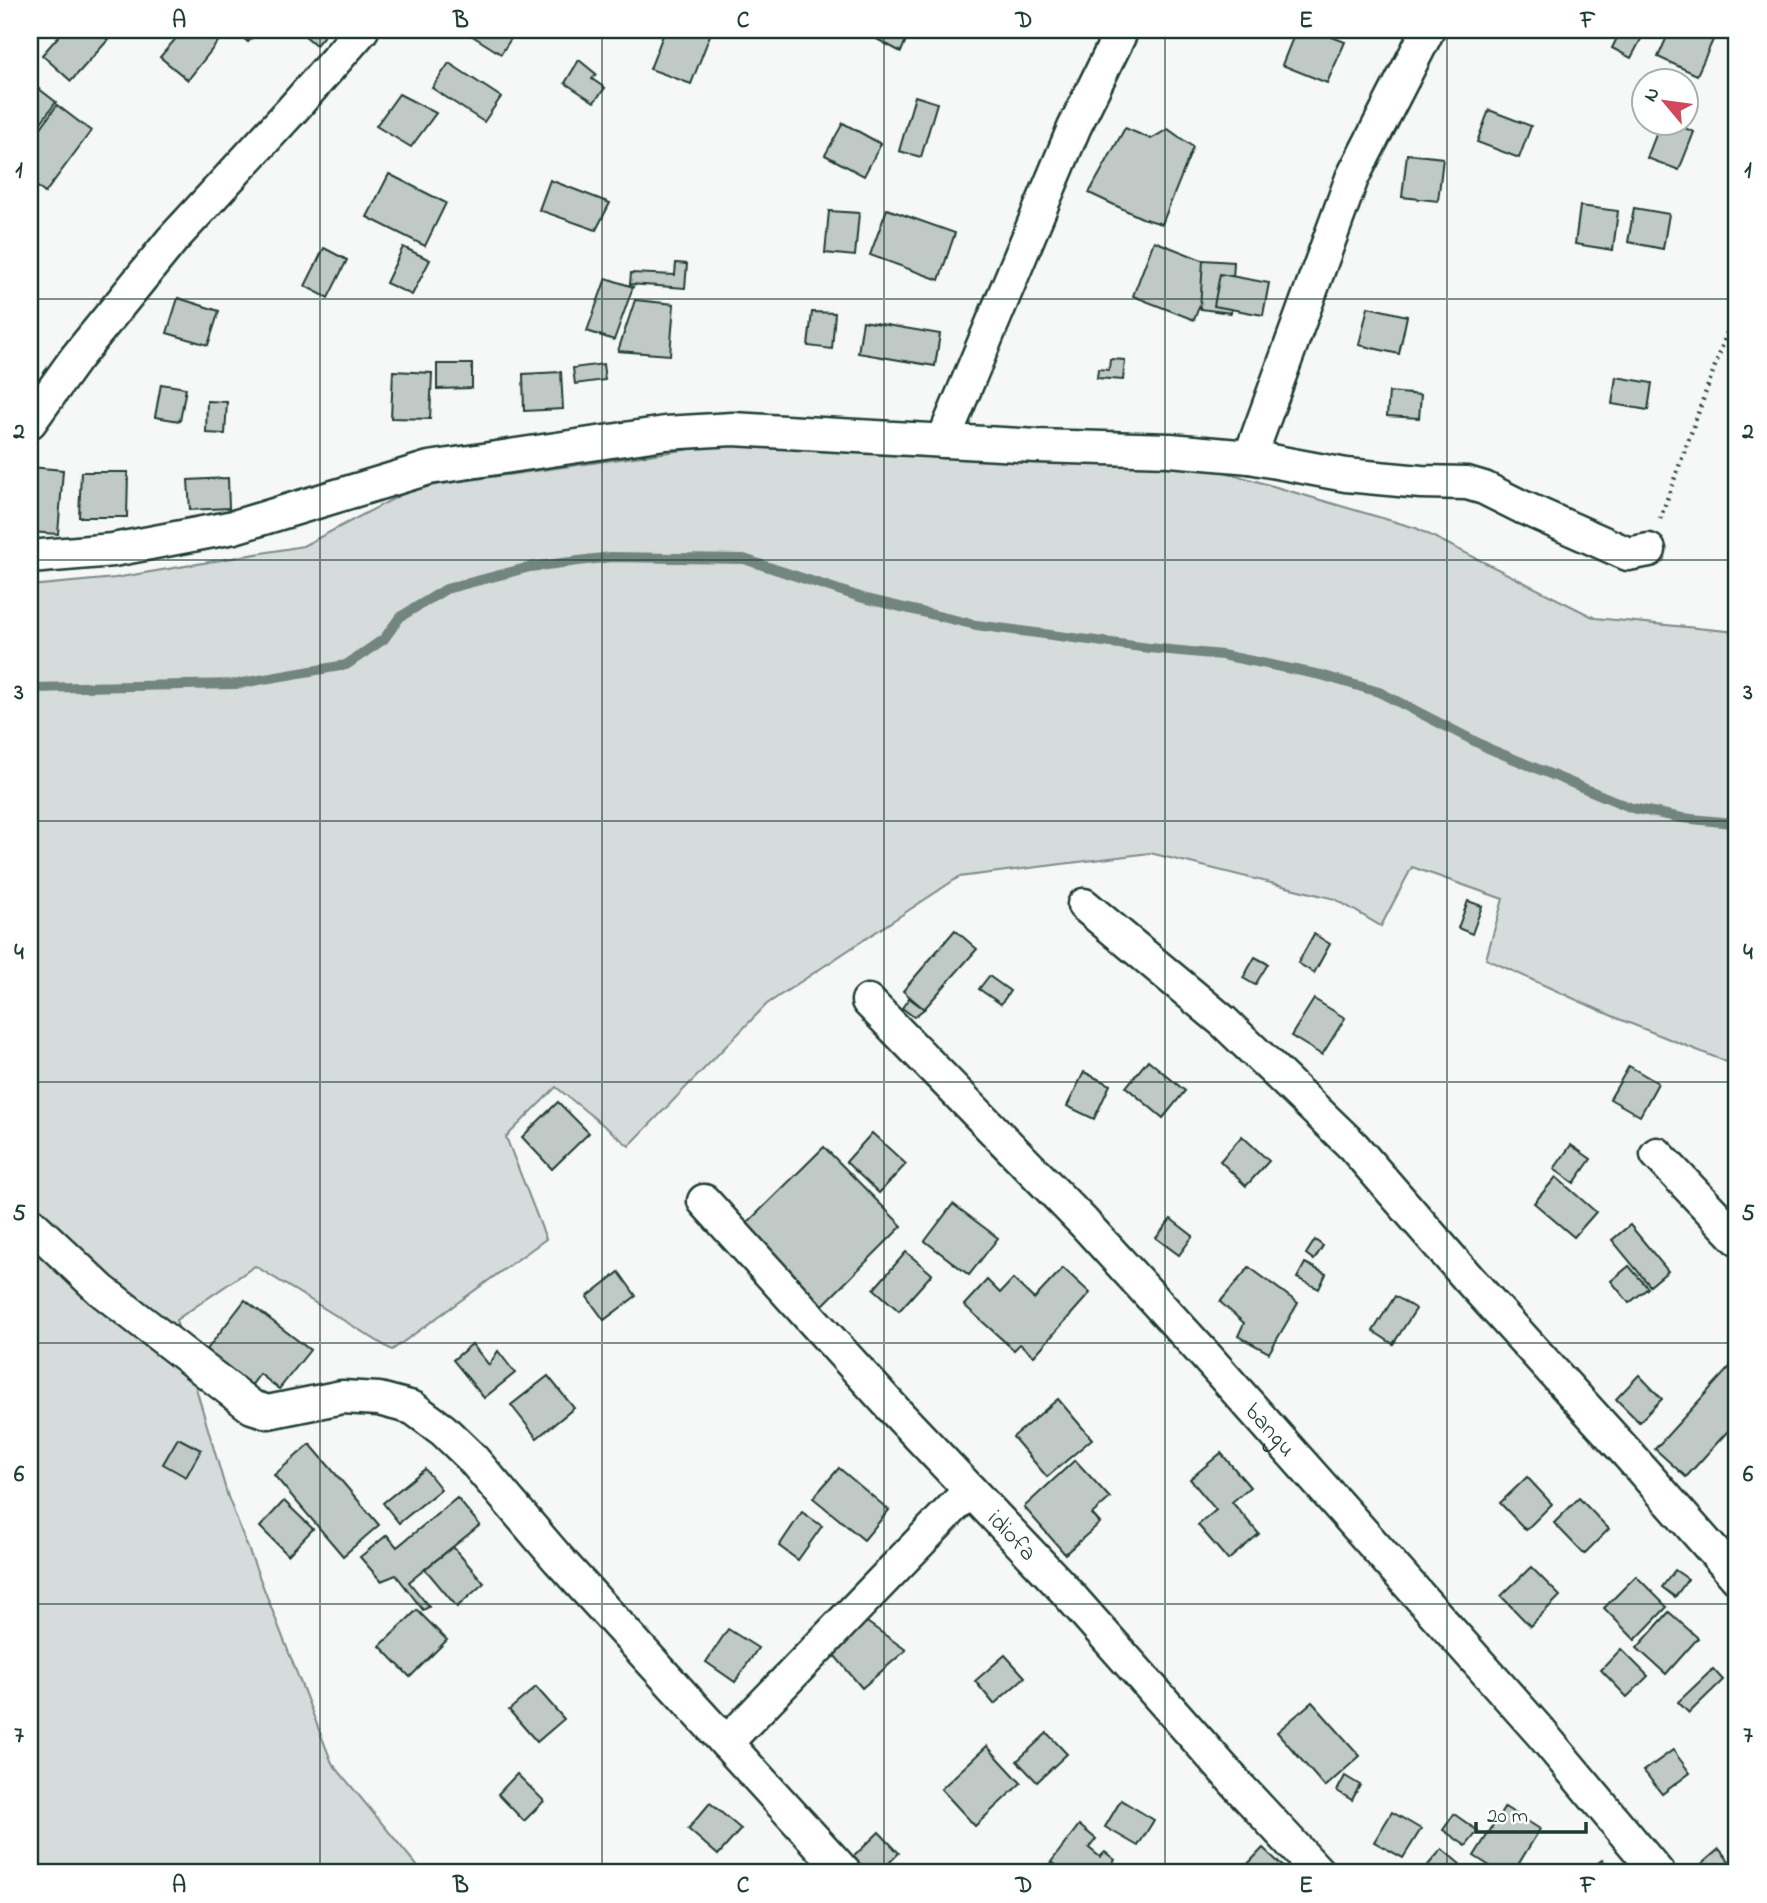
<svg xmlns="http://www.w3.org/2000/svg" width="1767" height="1903" viewBox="0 0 1767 1903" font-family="'Indie Flower',sans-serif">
<rect width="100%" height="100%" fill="#f6f7f7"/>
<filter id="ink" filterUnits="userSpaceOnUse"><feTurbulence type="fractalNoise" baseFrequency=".0143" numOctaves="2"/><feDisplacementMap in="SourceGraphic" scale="14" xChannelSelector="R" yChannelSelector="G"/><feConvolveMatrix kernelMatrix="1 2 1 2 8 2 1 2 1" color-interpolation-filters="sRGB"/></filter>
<g filter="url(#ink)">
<path fill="#d6dcdb" stroke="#7a8c88" stroke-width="2" d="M762,439L1184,460L1416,528L1595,618L1737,632V1066L1619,1019L1486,959L1503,899L1412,867L1381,926L1335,899L1150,853L959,877L767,1004L629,1146L556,1087L506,1137L546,1239L392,1350L255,1266L176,1320L228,1497L332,1763L423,1873H30V586L115,578L303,546L414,488Z"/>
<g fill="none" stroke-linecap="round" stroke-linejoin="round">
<path stroke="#72857f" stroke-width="10" d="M30,688L236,684L346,665L384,639L400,617L446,589L530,567L611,557L744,559L863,598L976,625L1149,648L1222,655L1321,675L1379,692L1490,749L1632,808L1682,818L1732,823L1737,821"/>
</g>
<g fill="#c0c9c6" stroke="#1f3d34" stroke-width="2">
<path d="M64,30H97L108,40L71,81L42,55Z"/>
<path d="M183,30H218L224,34L188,80L160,57Z"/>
<path d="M234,30H259L248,42Z"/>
<path d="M298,30H329L316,45Z"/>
<path d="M463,30H515L516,31L501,54Z"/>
<path d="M665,30H712L691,84L650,69Z"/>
<path d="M860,30H910L901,52Z"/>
<path d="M1296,30H1314L1345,42L1327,83L1282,65Z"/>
<path d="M1621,30H1646L1631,58L1612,48Z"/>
<path d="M1670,30H1691L1713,40L1697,75L1658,57Z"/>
<path d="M579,60L596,74L592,79L605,88L594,102L565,83Z"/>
<path d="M449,63L501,97L484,122L432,88Z"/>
<path d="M30,82L56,102L30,137Z"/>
<path d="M399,94L436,113L411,147L376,126Z"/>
<path d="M915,96L937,103L921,157L899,151Z"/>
<path d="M57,105L91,131L45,193L30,181V143Z"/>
<path d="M1489,110L1531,126L1519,158L1477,142Z"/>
<path d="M1661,122H1671L1694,132L1679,170L1647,158Z"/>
<path d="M843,123L881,144L864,176L825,155Z"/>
<path d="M1125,128L1151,139L1168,129L1193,147L1162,224L1142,218L1089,193Z"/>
<path d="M1407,154L1443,158L1438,201L1402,197Z"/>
<path d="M389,174L446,203L425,246L367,217Z"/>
<path d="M550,180L610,203L596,230L539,210Z"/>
<path d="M1580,206L1618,211L1613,250L1575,244Z"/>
<path d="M1634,208L1669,214L1663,249L1628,242Z"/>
<path d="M887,209L955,233L939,280L870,255Z"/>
<path d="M829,211L859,213L855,256L825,253Z"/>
<path d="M1154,241L1215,265L1194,320L1133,296Z"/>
<path d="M403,247L430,260L412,295L386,283Z"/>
<path d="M324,248L347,260L328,298L305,286Z"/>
<path d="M1203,260L1234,262L1231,313L1200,309Z"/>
<path d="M676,263L687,264L685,288L630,284L631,273L675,275Z"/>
<path d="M1220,274L1269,283L1263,315L1214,306Z"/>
<path d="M606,278L633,287L614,340L587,331Z"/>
<path d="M178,298L219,311L208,345L167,333Z"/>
<path d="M635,300L674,304L670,355L618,351Z"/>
<path d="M1368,307L1407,316L1399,354L1359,345Z"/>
<path d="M812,312L835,313L832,349L808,346Z"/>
<path d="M863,321L940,334L935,366L858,353Z"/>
<path d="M1110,359L1125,360L1123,380L1097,378L1098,369L1109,370Z"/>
<path d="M437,364H472V388L437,389Z"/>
<path d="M603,364L605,380L575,384L573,368Z"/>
<path d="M393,371L432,373L430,419L391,418Z"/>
<path d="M561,372L563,409L524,411L523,374Z"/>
<path d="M1616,377L1652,383L1648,410L1612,404Z"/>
<path d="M161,384L186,388L180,421L155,417Z"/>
<path d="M1389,392L1421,395L1419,418L1387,416Z"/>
<path d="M207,401L227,402L225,434L206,433Z"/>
<path d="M30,467L63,470L58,534L30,532Z"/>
<path d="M81,472H128L127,517H79Z"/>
<path d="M228,478L229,508L190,510L188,480Z"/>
<path d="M1468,901L1482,906L1472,934L1458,928Z"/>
<path d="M955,930L977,949L924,1009L903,991Z"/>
<path d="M1314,934L1330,944L1314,973L1298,963Z"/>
<path d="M1255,957L1268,964L1255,985L1243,978Z"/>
<path d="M989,976L1010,991L1001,1004L979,989Z"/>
<path d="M909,998L924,1009L914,1017L902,1008Z"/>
<path d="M1314,999L1345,1018L1322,1055L1291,1036Z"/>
<path d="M1148,1060L1185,1091L1163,1118L1126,1087Z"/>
<path d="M1629,1066L1658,1083L1640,1116L1610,1099Z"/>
<path d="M1084,1072L1110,1085L1094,1119L1067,1106Z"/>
<path d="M558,1102L589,1133L552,1169L522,1137Z"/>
<path d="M872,1133L906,1164L879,1193L846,1162Z"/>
<path d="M1242,1136L1269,1161L1246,1186L1220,1161Z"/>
<path d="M1571,1145L1591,1159L1574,1183L1554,1169Z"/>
<path d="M824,1147L902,1226L821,1307L742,1228Z"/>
<path d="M1556,1177L1596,1212L1574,1237L1534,1203Z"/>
<path d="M953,1204L998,1238L969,1275L925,1241Z"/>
<path d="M1171,1219L1193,1236L1179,1255L1156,1238Z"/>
<path d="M1630,1225L1668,1271L1650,1286L1612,1240Z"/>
<path d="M1315,1240L1323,1246L1314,1260L1306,1254Z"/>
<path d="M906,1252L932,1274L899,1311L874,1289Z"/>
<path d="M1305,1263L1326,1274L1319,1289L1297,1278Z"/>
<path d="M1629,1266L1648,1288L1629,1303L1611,1281Z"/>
<path d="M1249,1267L1298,1303L1269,1353L1238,1336L1244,1323L1220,1302Z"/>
<path d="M1063,1268L1090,1293L1034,1356L1020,1344L1014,1350L964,1305L987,1280L1000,1293L1013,1279L1034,1299Z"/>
<path d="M619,1272L636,1296L604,1320L587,1297Z"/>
<path d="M1395,1296L1416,1309L1393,1344L1373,1331Z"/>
<path d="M245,1300L310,1350L279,1389L260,1374L250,1387L205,1352Z"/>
<path d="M472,1344L489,1365L498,1351L515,1373L484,1398L453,1360Z"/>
<path d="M1737,1359V1421L1686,1477L1655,1449Z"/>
<path d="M1639,1375L1662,1399L1639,1422L1616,1399Z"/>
<path d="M548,1376L574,1408L537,1438L511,1405Z"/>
<path d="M1058,1399L1092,1439L1047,1477L1013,1437Z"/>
<path d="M178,1438L201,1450L186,1477L163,1464Z"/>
<path d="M310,1444L379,1525L343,1556L274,1475Z"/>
<path d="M1221,1453L1250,1487L1232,1502L1259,1534L1228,1560L1198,1525L1216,1510L1190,1479Z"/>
<path d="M1075,1460L1110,1498L1092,1514L1100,1523L1065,1554L1024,1507Z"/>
<path d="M839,1468L889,1510L864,1540L813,1498Z"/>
<path d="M425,1469L441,1489L399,1523L383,1503Z"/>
<path d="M1527,1477L1552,1504L1526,1530L1500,1503Z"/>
<path d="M457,1498L480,1525L409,1582L429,1607L423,1610L396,1575L381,1581L360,1557L387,1535L397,1547Z"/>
<path d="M1579,1498L1609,1529L1584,1554L1554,1523Z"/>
<path d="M284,1501L313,1529L288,1555L260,1527Z"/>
<path d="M802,1512L822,1526L798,1560L779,1546Z"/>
<path d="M453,1547L484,1583L457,1607L425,1569Z"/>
<path d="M1531,1567L1560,1596L1530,1626L1501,1596Z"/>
<path d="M1675,1570L1688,1579L1675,1597L1662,1587Z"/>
<path d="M1636,1576L1667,1607L1635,1640L1604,1608Z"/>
<path d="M417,1610L447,1640L410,1677L380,1646Z"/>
<path d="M1669,1612L1698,1638L1666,1674L1637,1648Z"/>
<path d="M864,1620L906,1650L862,1688L829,1649Z"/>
<path d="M728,1629L758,1648L735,1682L706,1662Z"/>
<path d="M1621,1649L1648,1676L1627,1697L1601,1670Z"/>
<path d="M1005,1655L1025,1677L994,1704L975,1681Z"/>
<path d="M1713,1669L1723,1680L1689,1713L1678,1702Z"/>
<path d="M536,1687L564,1719L537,1742L509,1710Z"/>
<path d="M1312,1702L1360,1756L1325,1787L1277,1732Z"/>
<path d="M1047,1733L1067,1754L1037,1782L1017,1761Z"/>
<path d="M987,1746L1021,1783L975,1826L941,1789Z"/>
<path d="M1673,1750L1690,1773L1662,1794L1644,1771Z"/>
<path d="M517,1774L544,1801L524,1821L498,1794Z"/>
<path d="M1345,1776L1360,1785L1352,1800L1337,1791Z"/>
<path d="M1121,1800L1154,1820L1138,1846L1105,1827Z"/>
<path d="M710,1803L741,1829L718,1855L688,1829Z"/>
<path d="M1505,1807L1540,1829L1513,1873H1501L1474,1856Z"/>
<path d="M1392,1812L1421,1829L1403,1858L1374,1842Z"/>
<path d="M1454,1814L1478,1831L1466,1846L1443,1830Z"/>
<path d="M1079,1825L1096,1839L1089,1848L1100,1857L1105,1852L1115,1860L1105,1873H1066L1051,1862Z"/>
<path d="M879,1832L899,1853L879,1873H854L845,1865Z"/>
<path d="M1263,1848L1290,1873H1252L1245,1867Z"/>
<path d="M1442,1849L1460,1864L1452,1873H1421Z"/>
<path d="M1719,1849L1737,1870V1873H1691Z"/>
<path d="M1602,1860L1609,1871L1606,1873H1585Z"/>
</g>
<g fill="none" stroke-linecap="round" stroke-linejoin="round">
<defs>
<g id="street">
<path d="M30,422L76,358L172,240L291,111L362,30"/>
<path d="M943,441L1074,128L1122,30"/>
<path d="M1250,457L1352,178L1428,30"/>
<path d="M30,557L113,550L234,527L429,468L665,433L733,429L1037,446L1170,450L1250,457L1346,475L1421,482L1467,483L1484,488L1522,507L1628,554L1649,550"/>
<path d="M1084,905L1224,1022L1353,1146L1467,1277L1626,1452L1737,1578"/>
<path id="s1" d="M868,1001L1083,1222L1204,1354L1541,1733L1658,1873"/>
<path d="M1657,1154L1737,1238"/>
<path id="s2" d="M704,1201L897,1413L1063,1588L1241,1789L1319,1873"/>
<path d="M30,1223L101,1290L252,1407L268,1412L342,1397L379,1399L413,1408L443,1430L471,1457L558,1559L845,1873"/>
<path d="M726,1743L970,1490"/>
</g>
</defs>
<use href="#street" stroke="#1f3d34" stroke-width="37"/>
<path stroke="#1f3d34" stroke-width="4.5" stroke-dasharray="2 5" stroke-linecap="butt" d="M1660,519L1737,305"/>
<use href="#street" stroke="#fff" stroke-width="32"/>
</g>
</g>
<path fill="none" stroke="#1f3d34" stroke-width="2" stroke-opacity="0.55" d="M320,30V1873M602,30V1873M884,30V1873M1165,30V1873M1447,30V1873M30,299H1737M30,560H1737M30,821H1737M30,1082H1737M30,1343H1737M30,1604H1737"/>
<g text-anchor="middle" stroke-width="5" stroke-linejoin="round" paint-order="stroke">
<g font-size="24" fill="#1f3d34" stroke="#fff">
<text dy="8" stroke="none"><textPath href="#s1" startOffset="588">bangu</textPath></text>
<text dy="8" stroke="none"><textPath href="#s2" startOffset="455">idiofa</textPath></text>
</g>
</g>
<rect width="1767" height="1903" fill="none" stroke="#fff" stroke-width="77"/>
<g transform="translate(1665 102) rotate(299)"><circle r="33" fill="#ffffff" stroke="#a5b1ae" stroke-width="2"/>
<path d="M0-5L12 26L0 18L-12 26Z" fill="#d1495b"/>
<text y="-10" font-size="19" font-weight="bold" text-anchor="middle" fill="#1f3d34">N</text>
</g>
<path d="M1476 1822v10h110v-10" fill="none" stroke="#1f3d34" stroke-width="3.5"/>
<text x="1487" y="1822" font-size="21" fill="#1f3d34" stroke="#ffffff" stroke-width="5" paint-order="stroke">20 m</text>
<rect x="38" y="38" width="1690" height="1826" fill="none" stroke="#1f3d34" stroke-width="2.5"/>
<g font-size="23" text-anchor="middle" font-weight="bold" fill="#1f3d34">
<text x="179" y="27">A</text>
<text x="461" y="27">B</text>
<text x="743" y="27">C</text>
<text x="1024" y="27">D</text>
<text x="1306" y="27">E</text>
<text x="1588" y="27">F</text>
<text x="19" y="177">1</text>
<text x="1748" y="177">1</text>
<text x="19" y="438">2</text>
<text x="1748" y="438">2</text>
<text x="19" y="699">3</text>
<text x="1748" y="699">3</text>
<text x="19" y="959">4</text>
<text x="1748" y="959">4</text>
<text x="19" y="1220">5</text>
<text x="1748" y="1220">5</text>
<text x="19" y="1481">6</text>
<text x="1748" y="1481">6</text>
<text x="19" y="1742">7</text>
<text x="1748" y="1742">7</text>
<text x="179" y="1892">A</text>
<text x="461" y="1892">B</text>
<text x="743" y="1892">C</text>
<text x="1024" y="1892">D</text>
<text x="1306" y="1892">E</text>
<text x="1588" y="1892">F</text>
</g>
</svg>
